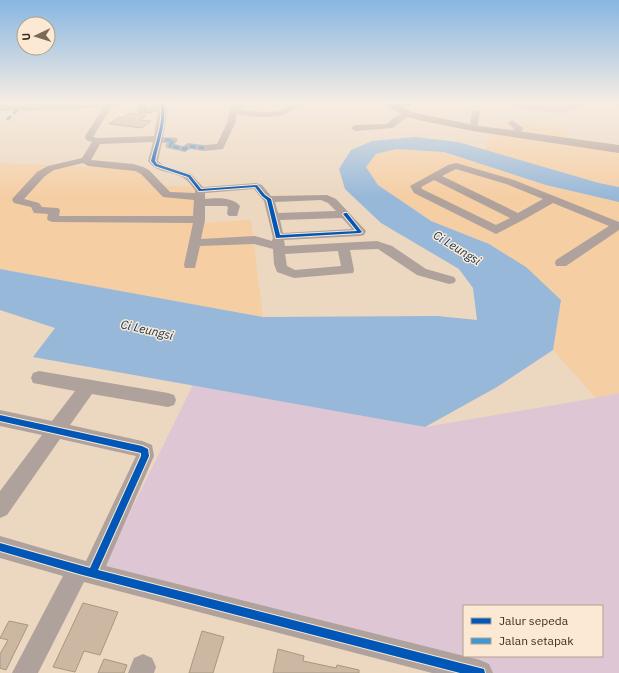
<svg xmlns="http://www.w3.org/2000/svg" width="619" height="673" viewBox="0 0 619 673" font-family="'IBM Plex Sans',sans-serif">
<rect width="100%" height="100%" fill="#ecd7c0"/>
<g fill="#f5cea4">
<path d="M508,121L567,128L568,140L619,147V187L599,183L485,150L492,129L504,131Z"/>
<path d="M396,149L444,152L546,185L619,202V393L596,398L553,350L561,300L526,267L489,244L431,221L378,185L366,167L376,154Z"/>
<path d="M3,163L131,169L141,173L150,185L195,187L199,223L251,220L263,317L0,269V164Z"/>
</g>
<path fill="#dec6d5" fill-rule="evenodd" d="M193,385L425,427L596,398L619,393V673H478L101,571ZM464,606H602V656H464Z"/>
<path fill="#ceb1ca" d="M508,102H583L584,106L562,113L517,109Z"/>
<path fill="#97b8d8" d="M415,137L458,142L599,183L619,187V202L546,185L444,152L396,149L376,154L366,167L378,185L431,221L489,244L526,267L561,300L553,350L497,387L425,427L33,357L55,328L0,310V269L263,317L437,316L477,320L473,288L459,269L381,223L345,189L339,169L351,150L372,141Z"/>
<g fill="#ccb8a2" stroke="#a79682">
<path d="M129,113L146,116L140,120L151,121L142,128L109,124L119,117L123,118Z"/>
<path d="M83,603L118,612L100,655L84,651L75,672L53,667Z"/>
<path d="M9,621L28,625L6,670L0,668V654L8,640L0,638Z"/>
<path d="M202,631L224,637L213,673H189Z"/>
<path d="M278,649L304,656L303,661L336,668L337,665L359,670V673H273Z"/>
<path d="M104,659L127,665L124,673H98Z"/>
</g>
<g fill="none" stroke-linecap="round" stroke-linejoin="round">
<g fill="#afa19b" fill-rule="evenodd">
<path d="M107,102L114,103L93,137L98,138L154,136L158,111L149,114H139L137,111L141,102H149L146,110L152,108L150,102H165L167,114L163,137L176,138L178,140L175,144L183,146L188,143L204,145L217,144L227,123L232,102H245L243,110C257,112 284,116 293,102H301C290,121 256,118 237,114L235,123L223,149L204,151L190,149L185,152L167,148L165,146L167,143H162L158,161L163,165L191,174L203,187L256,183L262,185L271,196L327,195L336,199L366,231L364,235L360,236L284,240L285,246L377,241L392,246L426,269L454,277L456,280L454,283L449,284L417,275L378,249L350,250L354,270L353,273L294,278L277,272L274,264L273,249L254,244L200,246L195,268H185L184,265L193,223L53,222L49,221L47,219L48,214L34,213L31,207L14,203L12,200L13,198L37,172L48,166L82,158L92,142L86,140L85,136ZM153,142L148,161C157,173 169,171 180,176C187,179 191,185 195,190V193L170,192L149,170L143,167L133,164L91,160L100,144ZM83,163L88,166L135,171L141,174L163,197L194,200L193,216H59L60,210L58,208L42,207L39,203L24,199L45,176L54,170ZM254,189L264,201L273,238L272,241L255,236L201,239L205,220V206H226L228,207L227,214L229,216H237L240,206C232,197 216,198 205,199V193ZM321,200L328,203L336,211L278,213L275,202ZM342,218L352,229L283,233L280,220ZM338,251L341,266L295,270L287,266L285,254Z"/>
<path d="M473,110H476L480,112L477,128L473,131L469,128Z"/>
<path d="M405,112H411L412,114L392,128L355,131L351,128L355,125L387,124L393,118Z"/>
<path d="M512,120L523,128L520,137L517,138L513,135L514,129L508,123Z"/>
<path d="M456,163L514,180L619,222V230L566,266H556L555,263L556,260L609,226L553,203L523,220L496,234L414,193L410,186L448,165ZM456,169L506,184L543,199L518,213L442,176ZM434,180L510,218L496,225L422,189L421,187Z"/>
<path d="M39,371L168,393L174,395L176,400L174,405L168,407L92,394L70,425L142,441L152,445L154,456L106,566L480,660L489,664L493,673H432L84,582L38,673H12L63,576L0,558V536L86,561L136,456L60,439L7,515L0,518V491L42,435L0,426V410L52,421L75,391L33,383L31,378L33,373Z"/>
<path d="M143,654L152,658L156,667L154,673H128L134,658Z"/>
</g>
<path fill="#a89891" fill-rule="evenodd" d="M380,102H393L412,112L473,125L619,145V153L473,131L423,121L404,116Z"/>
<path fill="#ad9c92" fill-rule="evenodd" d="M39,102H121C114,110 17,110 0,111V103Z"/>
<g stroke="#3f97d4" stroke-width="3" stroke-dasharray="6 3" stroke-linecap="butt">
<path d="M387,103L402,106L414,103"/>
<path d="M7,120L20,107"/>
<path d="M156,140H173L170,146L185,149L188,146L204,148"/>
</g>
<defs>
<g id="cycleway">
<path d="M160,102H163C168,119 158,144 155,161L157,164L190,175L201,189L257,185L265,195L271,199L280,235L357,231L343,214L345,213H347L362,232L360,233L276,238L267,200L262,196L255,187L200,191H199L188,177L155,166L151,161C155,144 165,120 160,102Z"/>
<path d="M0,415L142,446L148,449L149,456L98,570L480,668L484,669L485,673H460L79,574L0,551V543L90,568L141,456V453L0,421Z"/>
</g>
</defs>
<use href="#cycleway" stroke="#fce9d4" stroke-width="2"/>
<use href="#cycleway" fill="#0057b8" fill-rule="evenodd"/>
</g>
<linearGradient id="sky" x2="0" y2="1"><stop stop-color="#87b6e2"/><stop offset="0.52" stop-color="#f6ede3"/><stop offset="1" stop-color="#f6ede3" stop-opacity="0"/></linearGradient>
<rect width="619" height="197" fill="url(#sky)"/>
<g text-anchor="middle" stroke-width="3" stroke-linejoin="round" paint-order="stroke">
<g font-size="12" font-style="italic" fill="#0b3559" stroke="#fce9d4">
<text transform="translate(457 248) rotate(32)" y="4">Ci Leungsi</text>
<text transform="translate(147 330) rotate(13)" y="4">Ci Leungsi</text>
</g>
</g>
<rect x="463" y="605" width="140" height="52" fill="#fce9d4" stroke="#b29f8a"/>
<rect x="471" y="618" width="20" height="6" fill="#0057b8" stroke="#b29f8a"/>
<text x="499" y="625" font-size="12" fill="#422f1a">Jalur sepeda</text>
<rect x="471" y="638" width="20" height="6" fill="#3f97d4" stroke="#b29f8a"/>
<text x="499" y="645" font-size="12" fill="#422f1a">Jalan setapak</text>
<g transform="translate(36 36) rotate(266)"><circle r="19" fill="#fce9d4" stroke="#b29f8a"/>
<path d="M0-3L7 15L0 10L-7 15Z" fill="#7e6a54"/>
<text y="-6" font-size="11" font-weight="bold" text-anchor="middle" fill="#422f1a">U</text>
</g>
</svg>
